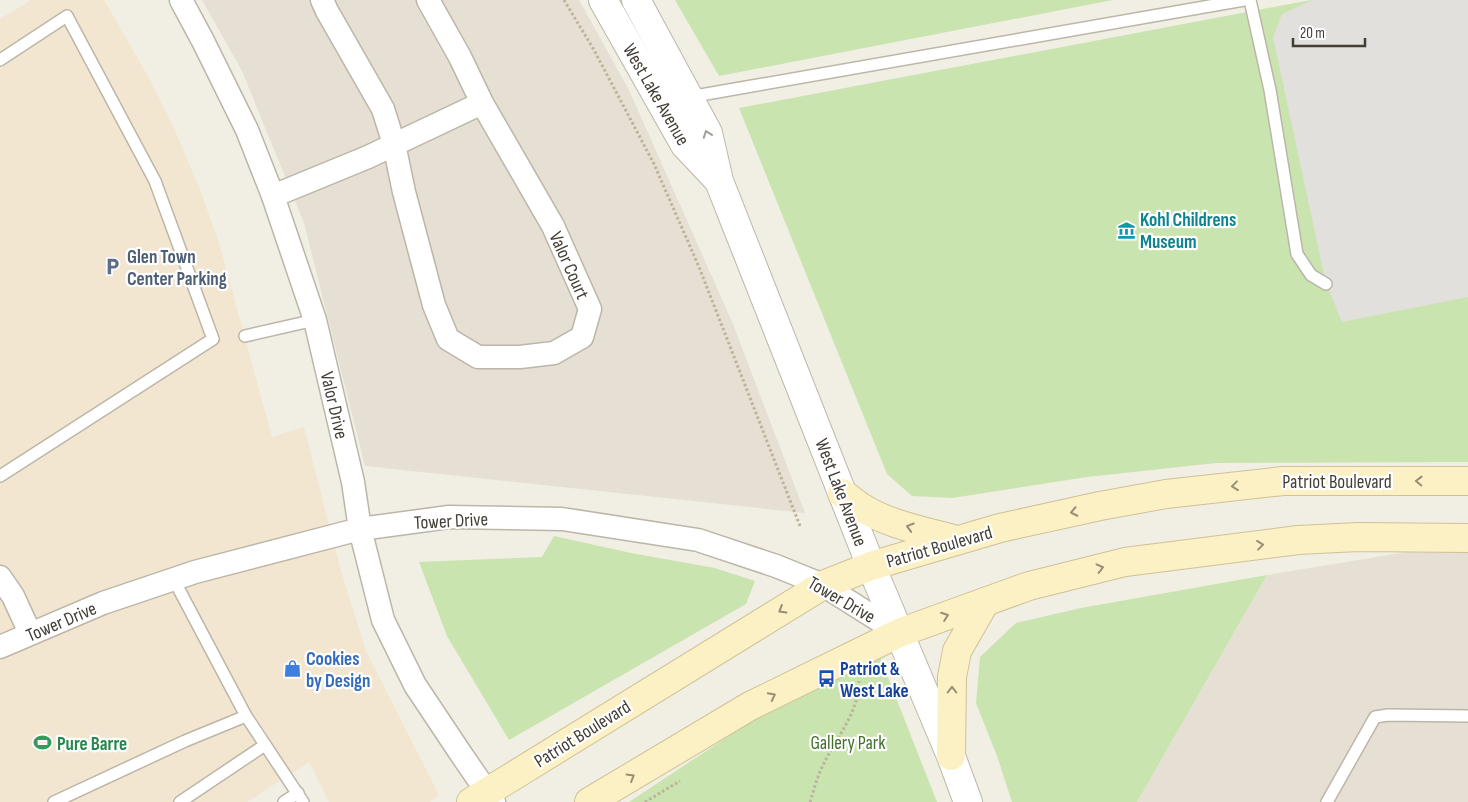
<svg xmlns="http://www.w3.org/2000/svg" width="1468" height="802" viewBox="0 0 1468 802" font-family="'Sofia Sans Condensed',sans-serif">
<rect width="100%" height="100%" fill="#f1eee4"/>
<g fill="#e5e0d3">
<path d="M202,0H579L629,90L733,324L805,513L365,466L304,223L242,71Z"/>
<path d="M1468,551V802H1137L1267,575L1407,552Z"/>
</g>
<path fill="#f3e6d0" d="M31,0H104L149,78L173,126L201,192L220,246L272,437L304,427L340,568L366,651L439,795L430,802H329L309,762L247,802H0V19Z"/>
<g fill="#c9e4af">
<path d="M675,0H1113L719,76Z"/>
<path d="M1311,0H1468V462L1216,463L1087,477L952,498L912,496L887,474L739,108Z"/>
<path d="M554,536L631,553L715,568L755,581L746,604L509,740L447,636L419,562L542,557Z"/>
<path d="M1267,575L1137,802H1012L997,756L976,703L980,657L1016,623L1081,608Z"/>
<path d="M880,657L937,802H629L750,722Z"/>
</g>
<path fill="#e2e0dc" d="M1312,0H1468V297L1342,322L1326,284L1273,37L1282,14Z"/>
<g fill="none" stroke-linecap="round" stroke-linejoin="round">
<defs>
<g id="service">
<path d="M1250,0L1270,90L1297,254L1311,275L1326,284"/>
<path d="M0,60L67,16L155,181L213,339L0,476"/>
<path d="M689,97L1244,0"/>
<path d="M245,336L315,320"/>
<path d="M174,580L246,716"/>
<path d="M54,802L185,741L246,716L303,802"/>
<path d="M180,802L265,745"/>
<path d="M284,802L298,793"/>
<path d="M1327,802L1375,717L1388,715L1468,716"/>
</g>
<g id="minor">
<path d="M181,0L203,41L247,130L273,196L315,320L353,482L360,529L383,620L415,685L461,754L494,802"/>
<path d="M322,0L327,11L383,109L394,144L404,192L434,305L448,339L478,357H520L554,353L582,337L590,309L553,226L482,103L460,57L428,0"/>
<path d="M273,196L368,157L482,103"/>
<path d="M0,577L13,596L30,633"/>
<path d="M0,647L103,603L195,572L360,529L449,517L562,519L698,540L776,566L823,585L899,633"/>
</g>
<g id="tertiary">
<path d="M603,0L685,145L718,180"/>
<path d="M636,0L708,133L719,181L871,566L951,756L968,802"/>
</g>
<g id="secondary">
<path d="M842,493C848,497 854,503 861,507C889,525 925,531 957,540"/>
<path d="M951,756L952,677L957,651L985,602"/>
<path d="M471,802L823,585L871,566L1000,528L1100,506L1166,494L1283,481H1468"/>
<path d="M589,802L750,706L852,656L899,633L1029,586L1125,562L1298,540L1358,537L1468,538"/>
</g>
</defs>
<use href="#service" stroke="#bcb6a8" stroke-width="14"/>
<use href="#minor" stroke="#bcb6a8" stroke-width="25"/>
<use href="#tertiary" stroke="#bcb6a8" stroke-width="30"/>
<use href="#secondary" stroke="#cfc297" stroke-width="30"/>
<g stroke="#bdb29a" stroke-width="3" stroke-dasharray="2.5 2.5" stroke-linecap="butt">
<path d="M564,0L594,50L654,164L699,267L800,526"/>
<path d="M645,802L680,781"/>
<path d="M810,802C814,790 817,777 823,765C836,738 859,712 859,681"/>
</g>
<use href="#service" stroke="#fff" stroke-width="11"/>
<use href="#minor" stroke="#fff" stroke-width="22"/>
<use href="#tertiary" stroke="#fff" stroke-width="28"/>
<use href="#secondary" stroke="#fbf1c4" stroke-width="28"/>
</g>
<defs><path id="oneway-chevron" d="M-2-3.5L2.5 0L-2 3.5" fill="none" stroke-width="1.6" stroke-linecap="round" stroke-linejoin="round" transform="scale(1.25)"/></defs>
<use stroke="#a19e9a" href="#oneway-chevron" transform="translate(707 134) rotate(-110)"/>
<g stroke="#968f75">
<use href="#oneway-chevron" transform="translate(1419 481) rotate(-179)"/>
<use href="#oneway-chevron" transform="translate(1235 486) rotate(173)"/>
<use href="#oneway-chevron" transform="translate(1074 512) rotate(168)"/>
<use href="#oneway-chevron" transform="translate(910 527) rotate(-163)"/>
<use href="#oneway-chevron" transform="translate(1260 545) rotate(-7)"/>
<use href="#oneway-chevron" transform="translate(1100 568) rotate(-14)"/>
<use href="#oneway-chevron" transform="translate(782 610) rotate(149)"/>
<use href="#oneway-chevron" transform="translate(945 616) rotate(-20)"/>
<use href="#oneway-chevron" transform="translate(952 690) rotate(-90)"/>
<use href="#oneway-chevron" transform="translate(772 696) rotate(-27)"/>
<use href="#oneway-chevron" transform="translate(631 777) rotate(-31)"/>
</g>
<defs>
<symbol id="museum-bare" viewBox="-9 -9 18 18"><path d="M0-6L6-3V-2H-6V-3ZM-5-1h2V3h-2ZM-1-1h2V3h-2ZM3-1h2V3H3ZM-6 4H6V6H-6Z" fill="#0f9aa8" stroke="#fff" stroke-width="2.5" paint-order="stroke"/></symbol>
<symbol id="parking-bare" viewBox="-9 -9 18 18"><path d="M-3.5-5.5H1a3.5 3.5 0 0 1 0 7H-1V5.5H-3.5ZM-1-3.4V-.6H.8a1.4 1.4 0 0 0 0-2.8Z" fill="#5c6f8a" stroke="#fff" stroke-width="2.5" paint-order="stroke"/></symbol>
<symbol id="shop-bare" viewBox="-9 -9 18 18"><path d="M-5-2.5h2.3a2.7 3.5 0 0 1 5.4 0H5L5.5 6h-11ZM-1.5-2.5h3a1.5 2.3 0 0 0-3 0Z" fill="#3f7fe0" stroke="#fff" stroke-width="2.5" paint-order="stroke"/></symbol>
<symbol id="bus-bare" viewBox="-9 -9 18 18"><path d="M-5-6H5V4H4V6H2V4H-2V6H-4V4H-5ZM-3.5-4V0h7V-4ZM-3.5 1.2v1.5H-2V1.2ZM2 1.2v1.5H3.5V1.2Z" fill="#1a4fb4" stroke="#fff" stroke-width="2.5" paint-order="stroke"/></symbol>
<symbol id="stadium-bare" viewBox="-9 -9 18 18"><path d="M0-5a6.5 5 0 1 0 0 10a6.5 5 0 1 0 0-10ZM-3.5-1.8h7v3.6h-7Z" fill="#2e9e5b" stroke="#fff" stroke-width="2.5" paint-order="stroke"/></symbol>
</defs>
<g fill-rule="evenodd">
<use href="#museum-bare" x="1114" y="218" width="25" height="25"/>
<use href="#parking-bare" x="100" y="254" width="25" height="25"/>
<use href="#shop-bare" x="280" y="656" width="25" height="25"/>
<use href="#bus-bare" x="814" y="666" width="25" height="25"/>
<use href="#stadium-bare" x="30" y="730" width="25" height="25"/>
</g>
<g text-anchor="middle" stroke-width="4.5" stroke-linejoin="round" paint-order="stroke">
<g font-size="19" fill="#433e35" stroke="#fff">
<text transform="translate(657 94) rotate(60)" y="7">West Lake Avenue</text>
<text transform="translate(570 265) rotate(66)" y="7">Valor Court</text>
<text transform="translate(335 405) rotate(77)" y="7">Valor Drive</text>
<text x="1337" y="488">Patriot Boulevard</text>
<text transform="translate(842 492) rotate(69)" y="7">West Lake Avenue</text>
<text transform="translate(451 520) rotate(-3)" y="7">Tower Drive</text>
<text transform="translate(939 546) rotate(-16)" y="7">Patriot Boulevard</text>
<text transform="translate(842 599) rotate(30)" y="7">Tower Drive</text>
<text transform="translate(61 621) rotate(-23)" y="7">Tower Drive</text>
<text transform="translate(582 733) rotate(-32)" y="7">Patriot Boulevard</text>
</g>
<g font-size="19" font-weight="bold" fill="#0d838f" stroke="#fff" text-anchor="start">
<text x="1140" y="226">Kohl Childrens<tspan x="1140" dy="22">Museum</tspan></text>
</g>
<g font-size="19" font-weight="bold" fill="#4e5e75" stroke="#fff" text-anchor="start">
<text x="127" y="263">Glen Town<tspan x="127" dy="22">Center Parking</tspan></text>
</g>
<g font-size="19" font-weight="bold" fill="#366cbe" stroke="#fff" text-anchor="start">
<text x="306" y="665">Cookies<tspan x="306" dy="22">by Design</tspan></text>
</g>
<g font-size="19" font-weight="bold" fill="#164399" stroke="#fff" text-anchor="start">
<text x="840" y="675">Patriot &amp;<tspan x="840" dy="22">West Lake</tspan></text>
</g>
<g font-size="19" fill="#42712c" stroke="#fff">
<text x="848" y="749">Gallery Park</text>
</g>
<g font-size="19" font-weight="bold" fill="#27864d" stroke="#fff" text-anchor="start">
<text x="57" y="750">Pure Barre</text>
</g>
</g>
<path d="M1293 38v8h72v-8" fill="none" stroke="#433e35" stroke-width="2.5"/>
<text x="1300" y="38" font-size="15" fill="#433e35" stroke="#ffffff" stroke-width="4" paint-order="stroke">20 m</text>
</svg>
